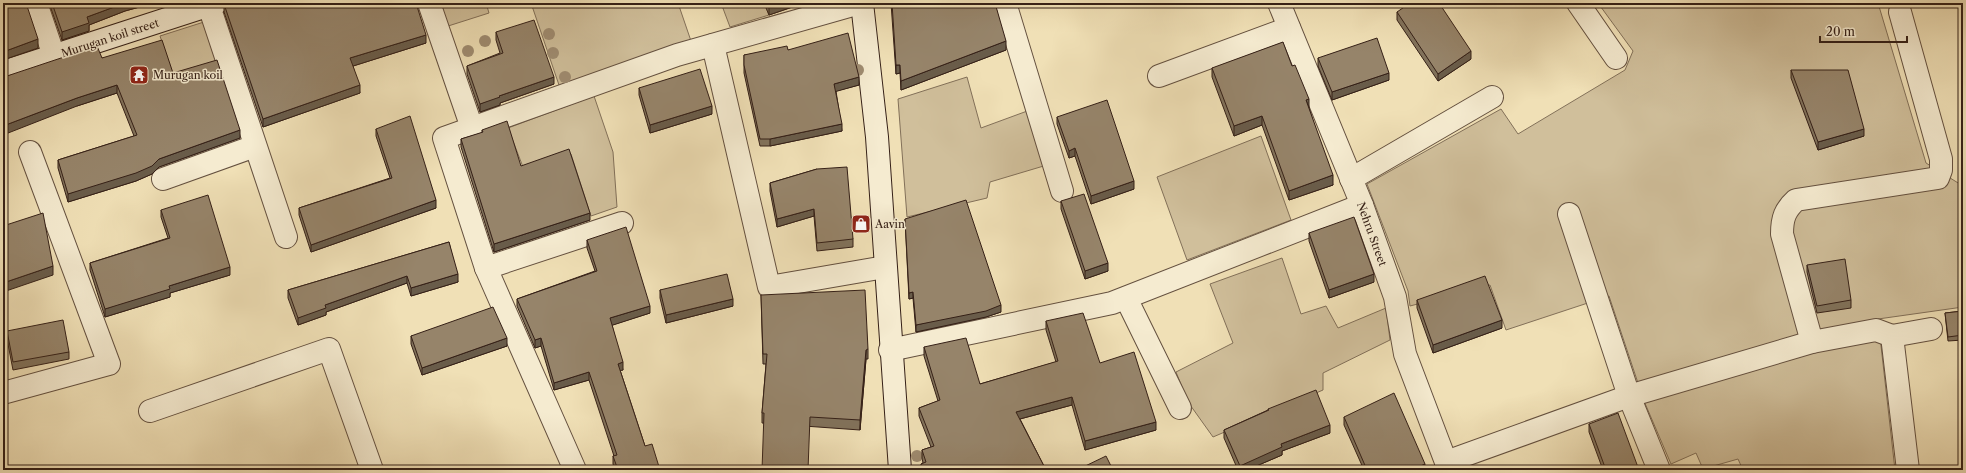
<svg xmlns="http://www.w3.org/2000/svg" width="1966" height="473" viewBox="0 0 1966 473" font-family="'Libre Caslon Text',serif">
<rect width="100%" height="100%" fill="#f0e0b6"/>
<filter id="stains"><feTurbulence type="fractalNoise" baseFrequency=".005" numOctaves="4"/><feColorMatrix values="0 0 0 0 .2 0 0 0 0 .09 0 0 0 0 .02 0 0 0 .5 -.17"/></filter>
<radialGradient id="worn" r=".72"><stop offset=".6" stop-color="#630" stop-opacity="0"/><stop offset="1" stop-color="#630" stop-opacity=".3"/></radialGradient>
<g fill="#d0bf9b" stroke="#827059">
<path d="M437,3H486L489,13L445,27Z"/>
<path d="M531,3H678L691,41L560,88Z"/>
<path d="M721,3H764L769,15L730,27Z"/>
<path d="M1598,3H1878L1926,163L1963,186V242L1959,243L1963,266V307L1878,319L1895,470H1743L1738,459L1703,469L1696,453L1671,464L1644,401L1609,296L1506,330L1490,285L1410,306L1408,291L1367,184L1501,109L1518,134L1625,70L1633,51Z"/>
<path d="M207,21L222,64L174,78L160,36Z"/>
<path d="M967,77L981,128L1030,110L1047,165L990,182L987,198L907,217L898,99Z"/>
<path d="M594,96L613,152L617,207L591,216L571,154L523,167L508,128Z"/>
<path d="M1261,136L1291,220L1187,260L1157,177Z"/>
<path d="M1282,258L1301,314L1326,306L1338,328L1386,308L1390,340L1323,373V390L1213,437L1188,402L1176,372L1233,343L1210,284Z"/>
</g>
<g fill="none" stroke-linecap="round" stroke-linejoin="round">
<defs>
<g id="street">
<path d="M36,3L54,56"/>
<path d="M208,3L286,237"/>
<path d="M429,3L472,128"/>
<path d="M1005,3L1062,191"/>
<path d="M1279,3L1362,205L1395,297L1405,354L1449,470"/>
<path d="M1578,3L1616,58"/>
<path d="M713,45L769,287L885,267"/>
<path d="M1159,76L1289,28"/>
<path d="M163,179L255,146"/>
<path d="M1351,179L1492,97"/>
<path d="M1569,214L1629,396L1659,470"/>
<path d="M486,268L622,223"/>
<path d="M1126,298L1180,408"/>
<path d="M1892,336L1931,329"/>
<path d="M1812,342L1782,234C1782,218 1785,210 1796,200L1938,178L1941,170V159L1900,12"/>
<path d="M890,350L1112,303L1362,205"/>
<path d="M3,393L109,364L30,152"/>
<path d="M150,411L329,349L372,470"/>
<path d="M1446,462L1629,396L1812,342L1876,330L1892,336L1908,470"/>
<path d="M575,470L486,268L444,138L677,55L860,3"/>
</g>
<g id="secondary">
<path d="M862,3L877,137L900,470"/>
<path d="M3,72L216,3"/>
</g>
</defs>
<use href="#street" stroke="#64503f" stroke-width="24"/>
<use href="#secondary" stroke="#352017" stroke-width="24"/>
<use href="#street" stroke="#f5ebd0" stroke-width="22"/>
<use href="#secondary" stroke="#f5ebd0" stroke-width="22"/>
</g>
<g fill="#9f8c71">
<circle cx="549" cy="34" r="6"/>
<circle cx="485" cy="41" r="6"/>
<circle cx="468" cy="51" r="6"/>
<circle cx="553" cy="53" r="6"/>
<circle cx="858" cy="70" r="6"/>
<circle cx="565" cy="77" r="6"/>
<circle cx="917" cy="456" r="6"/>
</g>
<g fill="#81725b" stroke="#352017">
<path d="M49,3H154L125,11L89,25V31L62,40Z"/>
<path d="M764,3H804L769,15Z"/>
<path d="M891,3H995L1006,50L901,90L900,73L896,74Z"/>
<path d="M224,4L426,43L353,66L360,93L263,127L224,12Z"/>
<path d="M1397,12L1471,59L1438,81L1397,20Z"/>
<path d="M496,32L554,84L500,103V105L480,112L467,74V66L500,53L496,40Z"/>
<path d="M788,50L859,85L836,91L842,131L770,146H760L744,73V55Z"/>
<path d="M102,58L173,73L240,138L159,167L152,174L136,181L68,202L58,168V160L134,136L117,93L77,106L7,76Z"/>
<path d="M1318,58L1389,80L1332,100L1318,66Z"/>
<path d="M1212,68L1309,108L1333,185L1289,200L1262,125L1234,136L1212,77Z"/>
<path d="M1791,70L1864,136L1818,150L1791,78Z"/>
<path d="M639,88L712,114L650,133L639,95Z"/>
<path d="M1057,117L1134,189L1091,204L1075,156L1069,158L1057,124Z"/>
<path d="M376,129L436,208L311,252L299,215V208L390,178L376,136Z"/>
<path d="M482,130L521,166L590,220L494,252L461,147V139L482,133Z"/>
<path d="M817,169L853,239V247L817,251L814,216L777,227L770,191V183Z"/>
<path d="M1061,201L1108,271L1085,279L1061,209Z"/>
<path d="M161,210L230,275L170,293V297L105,317L90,270V263L168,238L161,217Z"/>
<path d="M905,219L1001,312L986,317L916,332L913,298L909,299Z"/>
<path d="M1309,233L1374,282L1329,298L1309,241Z"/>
<path d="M587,240L650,313L612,325L623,370H620L645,446L660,470H615L613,464V456H614L589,380L554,390L541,346L535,348L517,306V299L595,271L587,248Z"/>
<path d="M449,242L458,282L411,296L407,283L326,312V315L298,325L288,298V290Z"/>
<path d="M1807,265L1851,300V308L1817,313L1807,272Z"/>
<path d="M660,290L733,306L666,323L660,298Z"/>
<path d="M761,295L868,349V359H866L860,430L762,423V413L766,364H763Z"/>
<path d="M1417,300L1502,328L1433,353L1417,308Z"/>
<path d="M1963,311V340L1948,341L1945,313Z"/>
<path d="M1046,321L1100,363L1156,430L1085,450L1072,405L1020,419L1046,470H921V464L923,463L922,458V450L931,447L919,416V408L938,401L924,356V347L980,384L1056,362L1046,330Z"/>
<path d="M7,331L69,352V359L13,370L7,339Z"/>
<path d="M411,336L507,346L422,375L411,344Z"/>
<path d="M1268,409L1330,433L1282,451V455L1247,470H1238L1224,438V430L1268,410Z"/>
<path d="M1344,417L1425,470H1364L1344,425Z"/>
<path d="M1589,424L1639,470H1603L1589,432Z"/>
</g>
<g fill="#695c4a" stroke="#352017">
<path d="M125,3H154L125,11L89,25V31L62,40V32L87,17Z"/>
<path d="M778,3H804L769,15V6Z"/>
<path d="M807,3H814L807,5Z"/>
<path d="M1019,3H1033L1019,7Z"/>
<path d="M426,35V43L350,67V58Z"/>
<path d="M38,39V48L3,60V52Z"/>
<path d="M1006,41V50L901,90V81Z"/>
<path d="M1471,51V59L1438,81V74Z"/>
<path d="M896,65H900V73L896,74Z"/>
<path d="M1389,73V80L1332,100V92Z"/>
<path d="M554,77V84L500,103V105L480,112V104L499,96Z"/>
<path d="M859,77V85L834,92V84Z"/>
<path d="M117,85V93L77,106L3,135V126L77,98Z"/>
<path d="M360,85V93L263,127V119Z"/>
<path d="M1309,99V108L1306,100Z"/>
<path d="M712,106V114L650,133V125Z"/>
<path d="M1262,116V125L1234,136V126Z"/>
<path d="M842,124V131L770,146V139Z"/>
<path d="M1864,129V136L1818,150V142Z"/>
<path d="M240,130V138L159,167L152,174L136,181L68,202V194L159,159Z"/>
<path d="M1075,148V156L1069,158V151Z"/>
<path d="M1333,175V185L1289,200V191Z"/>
<path d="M1134,181V189L1091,204V196Z"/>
<path d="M436,200V208L311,252V245Z"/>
<path d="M814,209V216L777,227V219Z"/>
<path d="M590,213V220L494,252V244Z"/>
<path d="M1108,263V271L1085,279V271Z"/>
<path d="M53,266V275L3,292V283Z"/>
<path d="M230,267V275L170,293V297L105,317V309L169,286Z"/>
<path d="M458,274V282L411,296V288Z"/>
<path d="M1374,274V282L1329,298V290Z"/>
<path d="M407,276V283L326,312V315L298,325V318L325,305Z"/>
<path d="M913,292V298L909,299V293Z"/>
<path d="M733,299V306L666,323V315Z"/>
<path d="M1001,305V312L986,317L916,332V325Z"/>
<path d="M650,306V313L610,326V318Z"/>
<path d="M1502,320V328L1433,353V345Z"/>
<path d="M507,338V346L422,375V368Z"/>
<path d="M541,338V346L535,348V340Z"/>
<path d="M866,350V359L860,430V420Z"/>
<path d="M623,362V370L618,371V364Z"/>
<path d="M589,372V380L554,390V383Z"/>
<path d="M1072,397V405L1016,420V412Z"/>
<path d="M1156,422V430L1085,450V441Z"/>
<path d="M1330,425V433L1282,451V455L1247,470H1240V466L1281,444Z"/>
<path d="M1425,464V470H1411Z"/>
</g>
<g fill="#96846a" stroke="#352017">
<path d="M3,3H26L38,39L3,52Z"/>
<path d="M52,3H125L87,17L89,23L62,32Z"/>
<path d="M225,3H416L426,35L350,58L360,85L263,119L224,4Z"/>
<path d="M767,3H778L769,6Z"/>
<path d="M892,3H995L1006,41L901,81L900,65H896Z"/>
<path d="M1410,3H1439L1471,51L1438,74L1397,12Z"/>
<path d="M534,20L554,77L499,96L500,97L480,104L467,66L503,53L496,32Z"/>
<path d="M848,33L859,77L834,84L842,124L770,139H760L744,65V55L787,46L788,50Z"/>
<path d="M1377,38L1389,73L1332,92L1318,58Z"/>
<path d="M162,40L173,73L217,60L240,130L159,159L152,166L136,173L68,194L58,160L137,135L117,85L77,98L3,126V76H7L97,46L102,58Z"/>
<path d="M1283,42L1292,66L1295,65L1309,99L1306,100L1333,175L1289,191L1262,116L1234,126L1212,68Z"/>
<path d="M700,69L712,106L650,125L639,88Z"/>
<path d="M1791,70H1848L1864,129L1818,142Z"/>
<path d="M1107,100L1134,181L1091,196L1075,148L1069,151L1057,117Z"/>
<path d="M410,116L436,200L311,245L299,208L392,178L376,129Z"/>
<path d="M507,121L521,166L569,149L590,213L494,244L461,139L483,132L482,130Z"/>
<path d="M847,167L853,239L817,243L814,209L777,219L770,183L817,169Z"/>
<path d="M1084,194L1108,263L1085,271L1061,201Z"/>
<path d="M208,195L230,267L169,286L170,289L105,309L90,263L170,238L161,210Z"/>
<path d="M966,200L1001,305L986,311L916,325L913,292L909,293L905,219Z"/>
<path d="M43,213L53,266L3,283V226Z"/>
<path d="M1354,217L1374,274L1329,290L1309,233Z"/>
<path d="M626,227L650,306L610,318L623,362L618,364L645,446L652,444L660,470H618L613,456L617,455L589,372L554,383L541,338L535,340L517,299L597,271L587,240Z"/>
<path d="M449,242L458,274L411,288L407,276L325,305L326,308L298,318L288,290Z"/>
<path d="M1845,259L1851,300L1817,306L1807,265Z"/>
<path d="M727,274L733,299L666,315L660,290Z"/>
<path d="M1485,276L1502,320L1433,345L1417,300Z"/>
<path d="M865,290L868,349L866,350L860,420L810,417L808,470H762L764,413H762L767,354H763L761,295Z"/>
<path d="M493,307L507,338L422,368L411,336Z"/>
<path d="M1963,311V335L1948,337L1945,313Z"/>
<path d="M1083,313L1100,363L1134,352L1156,422L1085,441L1072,397L1016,412L1046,470H924L921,464L926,462L922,450L934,446L919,408L940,400L924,347L966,338L980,384L1058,361L1046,321Z"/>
<path d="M63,320L69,352L13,362L7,331Z"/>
<path d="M1316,390L1330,425L1281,444L1282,447L1240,466L1224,430L1269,410L1268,409Z"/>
<path d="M1394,393L1425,464L1411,470H1367L1344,417Z"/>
<path d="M1618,413L1639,470H1606L1589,424Z"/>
<path d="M1106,456L1113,470H1077Z"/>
<path d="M212,467L213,470H205Z"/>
<path d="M1963,468V470H1927Z"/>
</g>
<defs>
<symbol id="temple-square" viewBox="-11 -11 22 22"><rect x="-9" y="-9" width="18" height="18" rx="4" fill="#8f2418" stroke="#f5ebd0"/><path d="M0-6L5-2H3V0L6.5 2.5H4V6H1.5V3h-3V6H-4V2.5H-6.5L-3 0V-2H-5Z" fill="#fff"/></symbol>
<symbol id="shop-square" viewBox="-11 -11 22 22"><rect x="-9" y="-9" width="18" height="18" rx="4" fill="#8f2418" stroke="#f5ebd0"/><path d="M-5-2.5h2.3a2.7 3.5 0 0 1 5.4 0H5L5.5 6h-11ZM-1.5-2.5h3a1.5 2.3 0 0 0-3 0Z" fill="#fff"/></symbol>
</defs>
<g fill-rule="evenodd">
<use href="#temple-square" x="128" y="64" width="22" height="22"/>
<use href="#shop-square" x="850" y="213" width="22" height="22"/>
</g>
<g text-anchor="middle" stroke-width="3" stroke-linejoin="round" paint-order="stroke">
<g font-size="11" fill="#352017" stroke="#f5ebd0">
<text transform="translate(110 38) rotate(-18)" y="4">Murugan koil street</text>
<text transform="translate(1372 234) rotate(70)" y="4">Nehru Street</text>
</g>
<g font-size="11" fill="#352017" stroke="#f5ebd0" text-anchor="start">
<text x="153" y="79">Murugan koil</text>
<text x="875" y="228">Aavin</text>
</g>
</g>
<rect width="1966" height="473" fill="none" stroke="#f0e0b6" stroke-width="16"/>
<rect x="4" y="4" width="1958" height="465" fill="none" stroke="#352017" stroke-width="2"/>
<rect x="8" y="8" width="1950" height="457" fill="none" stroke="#352017"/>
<path d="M1820 36v6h87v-6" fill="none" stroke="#352017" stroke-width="2"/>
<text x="1826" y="36" font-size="12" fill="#352017" stroke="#f5ebd0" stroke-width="3" paint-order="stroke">20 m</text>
<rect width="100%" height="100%" filter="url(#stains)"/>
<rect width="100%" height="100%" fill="url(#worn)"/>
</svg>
